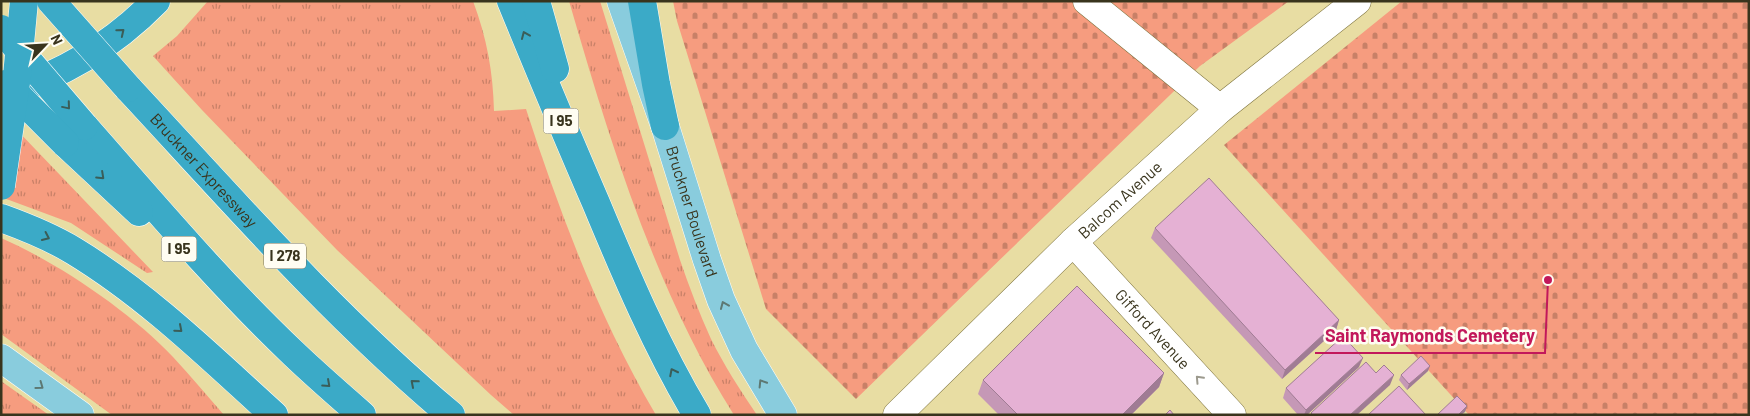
<svg xmlns="http://www.w3.org/2000/svg" width="1750" height="416" viewBox="0 0 1750 416" font-family="Barlow,sans-serif">
<defs>
<pattern id="grass-tufts" width="24" height="20" patternUnits="userSpaceOnUse" patternTransform="scale(1.25)"><rect width="24" height="20" fill="#f69c7f"/><path d="M3 7l-1-3M5 7V3M7 7l1-3M15 17l-1-3M17 17v-4M19 17l1-3" fill="none" stroke="#c88067"/></pattern>
<pattern id="cemetery-stones" width="16" height="16" patternUnits="userSpaceOnUse" patternTransform="scale(1.25)"><rect width="16" height="16" fill="#f69c7f"/><path d="M2 7V4a2 2 0 0 1 4 0v3zM10 15v-3a2 2 0 0 1 4 0v3z" fill="#c88067"/></pattern>
</defs>
<rect width="100%" height="100%" fill="#e8dda3"/>
<g fill="url(#grass-tufts)">
<path d="M208,1H473C487,39 493,71 494,111L526,109C560,214 600,320 656,415H514L491,395L337,250L202,110L153,56L177,36Z"/>
<path d="M569,1H600L680,260C689,286 699,313 711,339C724,365 740,390 757,415H734C655,290 610,142 569,1Z"/>
<path d="M14,127L153,272L147,273L71,223L1,197Z"/>
<path d="M1,238C57,262 132,313 173,357C191,376 207,396 224,415H112L1,334Z"/>
<path d="M1,381L49,415H1Z"/>
</g>
<g fill="url(#cemetery-stones)">
<path d="M673,1H1289L1200,66L856,399L766,309L677,21Z"/>
<path d="M1402,1H1749V415H1469L1224,145Z"/>
</g>
<g fill="none" stroke-linecap="round" stroke-linejoin="round">
<defs>
<g id="minor">
<path d="M1087,1L1220,109"/>
<path id="s1" d="M1073,242L1232,415"/>
<path id="s2" d="M897,415L1073,242L1220,109L1357,1"/>
</g>
<g id="major">
<path id="s3" d="M621,1L665,126L707,260L721,300L744,350L783,415"/>
<path d="M1,358L80,415"/>
</g>
<g id="highway">
<path d="M511,1C539,69 567,136 596,203C626,275 657,348 697,415"/>
<path d="M536,1L555,69"/>
<path d="M642,1L656,84L665,126"/>
<path id="s4" d="M128,88C232,200 333,316 451,415"/>
<path d="M1,95C61,75 111,47 156,1"/>
<path d="M84,126C152,203 219,283 294,354C316,375 339,395 362,415"/>
<path d="M65,143L139,212"/>
<path d="M1,218C26,227 51,237 74,251C148,296 210,357 274,415"/>
</g>
</defs>
<use href="#minor" stroke="#7e733d" stroke-width="29"/>
<use href="#major" stroke="#fff" stroke-width="29"/>
<use href="#highway" stroke="#fff" stroke-width="29"/>
<use href="#minor" stroke="#fff" stroke-width="28"/>
<use href="#major" stroke="#89ccdd" stroke-width="28"/>
<use href="#highway" stroke="#3baac7" stroke-width="28"/>
<defs>
<g id="highway-bridge">
<path d="M51,1L128,88"/>
<path d="M1,29L84,126"/>
<path d="M6,84L65,143"/>
<path d="M1,186L17,76L24,1"/>
</g>
</defs>
<use href="#highway-bridge" stroke="#fff" stroke-width="29" stroke-linecap="butt"/>
<use href="#highway-bridge" stroke="#3baac7" stroke-width="28"/>
</g>
<g fill="#c598b6">
<path d="M1155,228L1339,320L1336,330L1282,379L1151,238Z"/>
<path d="M1359,367L1307,415H1298L1283,398L1286,388Z"/>
<path d="M1428,371L1407,390L1399,380L1401,375Z"/>
<path d="M1164,373L1159,387L1131,415H999L978,394L983,380Z"/>
</g>
<g fill="#a07c94">
<path d="M1339,320L1336,330L1282,379L1285,370Z"/>
<path d="M1363,358L1359,367L1307,415H1304L1306,410Z"/>
<path d="M1430,366L1428,371L1407,390L1409,384Z"/>
<path d="M1164,373L1159,387L1131,415H1122Z"/>
<path d="M1394,375L1390,385L1357,415H1350Z"/>
<path d="M1467,406L1465,412L1461,415H1458Z"/>
</g>
<g fill="#e5b1d4" stroke="#a07c94">
<path d="M1209,178L1339,320L1285,370L1155,228Z"/>
<path d="M1077,286L1164,373L1122,415H1018L983,380Z"/>
<path d="M1343,336L1363,358L1306,410L1286,388Z"/>
<path d="M1421,356L1430,366L1409,384L1401,375Z"/>
<path d="M1366,362L1376,373L1384,365L1394,375L1350,415H1313L1311,413Z"/>
<path d="M1399,386L1426,415H1368Z"/>
<path d="M1457,396L1467,406L1458,415H1437Z"/>
<path d="M1170,410L1174,415H1165Z"/>
</g>
<defs><path id="oneway-chevron" d="M-2-3.5L2.5 0L-2 3.5" fill="none" stroke-width="1.6" stroke-linecap="round" stroke-linejoin="round" transform="scale(1.25)"/></defs>
<g stroke="#3a5d58">
<use href="#oneway-chevron" transform="translate(121 32) rotate(-39)"/>
<use href="#oneway-chevron" transform="translate(525 35) rotate(-113)"/>
<use href="#oneway-chevron" transform="translate(67 106) rotate(50)"/>
<use href="#oneway-chevron" transform="translate(101 176) rotate(43)"/>
<use href="#oneway-chevron" transform="translate(46 237) rotate(25)"/>
<use href="#oneway-chevron" transform="translate(179 329) rotate(41)"/>
<use href="#oneway-chevron" transform="translate(673 372) rotate(-117)"/>
<use href="#oneway-chevron" transform="translate(414 383) rotate(-139)"/>
<use href="#oneway-chevron" transform="translate(327 384) rotate(42)"/>
</g>
<g stroke="#5d7873">
<use href="#oneway-chevron" transform="translate(724 305) rotate(-113)"/>
<use href="#oneway-chevron" transform="translate(762 383) rotate(-122)"/>
<use href="#oneway-chevron" transform="translate(40 386) rotate(36)"/>
</g>
<use stroke="#9c9a8e" href="#oneway-chevron" transform="translate(1199 379) rotate(-133)"/>
<g text-anchor="middle" stroke-width="5" stroke-linejoin="round" paint-order="stroke">
<g fill="#fffdf2" stroke="#74705d" stroke-width="1">
<rect x="543.5" y="108.5" width="35" height="25" rx="4"/>
<rect x="161.5" y="236.5" width="35" height="25" rx="4"/>
<rect x="264" y="243.5" width="42" height="25" rx="4"/>
</g>
<g font-size="15" font-weight="bold" fill="#39341d">
<text x="561" y="126">I 95</text>
<text x="179" y="254">I 95</text>
<text x="285" y="261">I 278</text>
</g>
<g font-size="16" fill="#39341d" stroke="#fffdf2">
<text dy="6" stroke="none"><textPath href="#s4" startOffset="112">Bruckner Expressway</textPath></text>
<text dy="6" stroke="none"><textPath href="#s2" startOffset="310">Balcom Avenue</textPath></text>
<text dy="6" stroke="none"><textPath href="#s3" startOffset="222">Bruckner Boulevard</textPath></text>
<text dy="6" stroke="none"><textPath href="#s1" startOffset="118">Gifford Avenue</textPath></text>
</g>
</g>
<path fill="none" stroke="#c2185b" stroke-width="2" d="M1548 280L1545 353H1315"/>
<circle fill="#c2185b" stroke="#fffdf2" stroke-width="2" cx="1548" cy="280" r="5"/>
<g font-size="18" text-anchor="middle" font-weight="bold" fill="#c2185b" stroke="#fffdf2" stroke-width="5" stroke-linejoin="round" paint-order="stroke">
<text x="1430" y="342">Saint Raymonds Cemetery</text>
</g>
<rect width="1750" height="416" fill="none" stroke="#39341d" stroke-width="5"/>
<g transform="translate(45 45) rotate(65)" stroke="#fffdf2" stroke-width="4" paint-order="stroke">
<path d="M0-4L9 19L0 12L-9 19Z" fill="#39341d"/>
<text y="-8" font-size="14" font-weight="bold" text-anchor="middle" fill="#39341d">N</text>
</g>
</svg>
